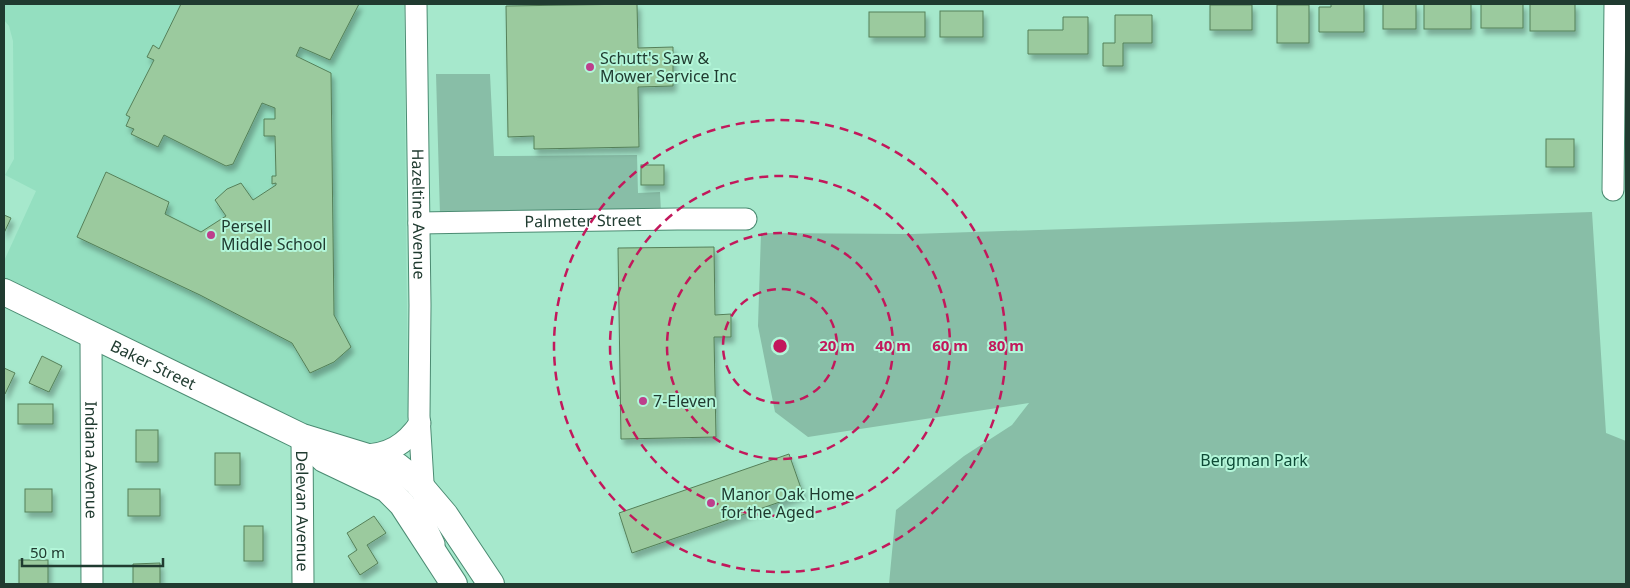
<svg xmlns="http://www.w3.org/2000/svg" width="1630" height="588" viewBox="0 0 1630 588" font-family="'Noto Sans',sans-serif">
<defs>
<filter id="shadow"><feDropShadow dx="3" dy="5.5" stdDeviation="2.5" flood-color="#0004"/></filter>
</defs>
<rect width="100%" height="100%" fill="#a6e8cc"/>
<path fill="#94dfc0" d="M4,4H404L408,409V418L399,436L362,453L4,282V261L36,191L5,175L14,159L13,41L9,26L4,20Z"/>
<g fill="#88bea7">
<path d="M436,74H490L494,156L637,155L638,193L660,192L661,212L440,215Z"/>
<path d="M1592,212L1606,433L1626,441V584H889L896,510L964,456L1012,425L1029,403L808,437L775,412L758,326L761,233L912,234Z"/>
</g>
<g fill="#9bca9e" stroke="#558059" filter="url(#shadow)">
<path d="M181,4H359L330,60L300,47L296,56L331,73L334,315L351,347L334,362L310,373L292,343L200,295L77,237L106,172L169,202L165,214L201,232L226,216L215,200L227,189L241,183L253,200L276,185V183L272,184V176H276L275,136H264V119H275V108L262,103L233,164L226,166L164,135L158,147L131,134L134,129L126,126L130,117L126,115L154,60L147,57L153,45L159,49Z"/>
<path d="M637,4L638,48L673,47V86L638,87L639,147L534,149V136L508,137L506,6Z"/>
<path d="M1331,4H1364V32H1319V7H1331Z"/>
<rect x="1383" y="4" width="33" height="25"/>
<rect x="1424" y="4" width="47" height="25"/>
<rect x="1481" y="4" width="42" height="24"/>
<rect x="1530" y="4" width="45" height="27"/>
<rect x="1210" y="5" width="42" height="25"/>
<rect x="1277" y="5" width="32" height="38"/>
<rect x="940" y="11" width="43" height="26"/>
<rect x="869" y="12" width="56" height="25"/>
<path d="M1115,15H1152V43H1123V66H1103V43H1115Z"/>
<path d="M1063,17H1088V54H1028V30H1063Z"/>
<rect x="1546" y="139" width="28" height="28"/>
<rect x="641" y="165" width="23" height="20"/>
<path d="M4,215L11,218L4,233Z"/>
<path d="M714,247L715,315L731,314V337H714L716,437L621,439L618,248Z"/>
<path d="M42,356L62,366L49,392L29,383Z"/>
<path d="M4,368L15,373L5,394H4Z"/>
<rect x="18" y="404" width="35" height="20"/>
<rect x="136" y="430" width="22" height="32"/>
<rect x="215" y="453" width="25" height="32"/>
<path d="M789,454L803,494L632,553L619,513Z"/>
<rect x="25" y="489" width="27" height="23"/>
<rect x="128" y="489" width="32" height="27"/>
<path d="M374,516L386,533L367,545L378,563L360,575L348,556L357,550L347,533Z"/>
<rect x="244" y="526" width="19" height="35"/>
<rect x="19" y="560" width="29" height="24"/>
<path d="M160,563V584H133V564Z"/>
</g>
<g fill="none" stroke-linecap="round" stroke-linejoin="round">
<defs>
<g id="minor">
<path id="s1" d="M416,4L420,305L419,416L424,499L427,529L434,544"/>
<path d="M1613,190L1615,4"/>
<path id="s2" d="M419,223L677,219H746"/>
<path id="s3" d="M91,336L92,584"/>
<path id="s4" d="M302,437L303,584"/>
<path d="M362,455C388,455 405,445 420,423"/>
</g>
<g id="tertiary">
<path id="s5" d="M4,292L302,437L397,466L417,482L445,515L491,584"/>
<path d="M317,452L324,459L387,489L402,504L454,584"/>
</g>
</defs>
<use href="#minor" stroke="#4b8b72" stroke-width="23"/>
<use href="#tertiary" stroke="#4b8b72" stroke-width="28"/>
<use href="#minor" stroke="#fff" stroke-width="21"/>
<use href="#tertiary" stroke="#fff" stroke-width="26"/>
</g>
<g fill="none" stroke="#c2185b" stroke-width="2.5" stroke-dasharray="9 6">
<circle cx="780" cy="346" r="57"/>
<circle cx="780" cy="346" r="113"/>
<circle cx="780" cy="346" r="170"/>
<circle cx="780" cy="346" r="226"/>
</g>
<g fill="#bd3f8c" stroke="#b3f6d9" stroke-width="2">
<circle cx="590" cy="67" r="5"/>
<circle cx="211" cy="235" r="5"/>
<circle cx="643" cy="401" r="5"/>
<circle cx="711" cy="503" r="5"/>
</g>
<g text-anchor="middle" stroke-width="4" stroke-linejoin="round" paint-order="stroke">
<g font-size="16" fill="#203b30" stroke="#b3f6d9" text-anchor="start">
<text x="600" y="64">Schutt's Saw &amp;<tspan x="600" dy="18">Mower Service Inc</tspan></text>
<text x="221" y="232">Persell<tspan x="221" dy="18">Middle School</tspan></text>
<text x="653" y="407">7-Eleven</text>
<text x="721" y="500">Manor Oak Home<tspan x="721" dy="18">for the Aged</tspan></text>
</g>
<g font-size="16" fill="#203b30" stroke="#b3f6d9">
<text dy="6" stroke="none"><textPath href="#s1" startOffset="210">Hazeltine Avenue</textPath></text>
<text dy="6" stroke="none"><textPath href="#s2" startOffset="164">Palmeter Street</textPath></text>
<text dy="6" stroke="none"><textPath href="#s5" startOffset="166">Baker Street</textPath></text>
<text dy="6" stroke="none"><textPath href="#s3" startOffset="124">Indiana Avenue</textPath></text>
<text dy="6" stroke="none"><textPath href="#s4" startOffset="74">Delevan Avenue</textPath></text>
</g>
<g font-size="16" fill="#0d4a36" stroke="#b3f6d9">
<text x="1254" y="466">Bergman Park</text>
</g>
</g>
<circle cx="780" cy="346" r="8" fill="#c2185b" stroke="#b3f6d9" stroke-width="2.5"/>
<g font-size="15" text-anchor="middle" font-weight="bold" fill="#c2185b" stroke="#b3f6d9" stroke-width="4" stroke-linejoin="round" paint-order="stroke">
<text x="837" y="351">20 m</text>
<text x="893" y="351">40 m</text>
<text x="950" y="351">60 m</text>
<text x="1006" y="351">80 m</text>
</g>
<rect width="1630" height="588" fill="none" stroke="#203b30" stroke-width="10"/>
<path d="M22 558v8h141v-8" fill="none" stroke="#203b30" stroke-width="2.5"/>
<text x="30" y="558" font-size="15" fill="#203b30" stroke="#b3f6d9" stroke-width="4" paint-order="stroke">50 m</text>
</svg>
